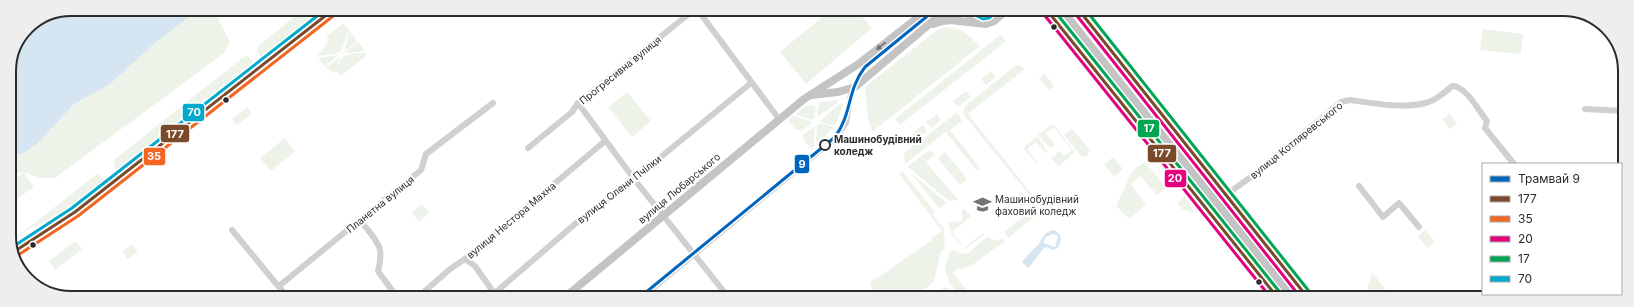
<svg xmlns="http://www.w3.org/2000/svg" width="1634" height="307" viewBox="0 0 1634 307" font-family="Inter,sans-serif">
<rect width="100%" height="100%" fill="#fff"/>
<g fill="#eef3ea">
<path d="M199,9H221L216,14L230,43L224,53L55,178C51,178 46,178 42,178C31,176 21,168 10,176V160L14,156L24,153L38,143L74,104L110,84L155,43Z"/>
<path d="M304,9H323L261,57L257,51L258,46Z"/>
<path d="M832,9H856L872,28L806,84L780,52Z"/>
<path d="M343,23L349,30C340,55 344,53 317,56C319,54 327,45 329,40L326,37Z"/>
<path d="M946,27L962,30L980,46L872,132L868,118L865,87L937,30Z"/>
<path d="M1483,29L1523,34L1521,54L1480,50Z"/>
<path d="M350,32L357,41L344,52L349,33Z"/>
<path d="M1000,35L1006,41L900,125L895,119Z"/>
<path d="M358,42L365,51L345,53H344Z"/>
<path d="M365,53L367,55L341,76L336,71L335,73L326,68L340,57L337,68C344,51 348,54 365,53Z"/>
<path d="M338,55L325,67L318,58Z"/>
<path d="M245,56H248L254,63L117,170L114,166V160Z"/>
<path d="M1016,65L1021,66L1025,69L968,114L1032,194L1030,196L964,115V109L966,105Z"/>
<path d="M991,71L996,77L986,85L981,79Z"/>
<path d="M1044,73L1054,86L1049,90L1039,78Z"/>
<path d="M966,91L971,97L958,107L953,101Z"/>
<path d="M627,92L651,121L632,137L608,107Z"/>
<path d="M837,100L838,102L825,112L824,111L819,117L817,113L820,102Z"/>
<path d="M841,103L843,105L835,126L821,122V120Z"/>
<path d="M812,105L816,108L815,117L812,120L796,115V114L806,106Z"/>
<path d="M247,107L252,113L237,125L232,119Z"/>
<path d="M956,113L961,117L960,118L962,121L950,130L980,168L977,171L946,132L905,164L904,153Z"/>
<path d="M937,114L941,120L931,128L926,122Z"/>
<path d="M1450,114L1457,124L1449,129L1442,119Z"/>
<path d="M793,116L810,121L812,123L801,131L795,129L788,120Z"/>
<path d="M820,123L834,127L822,139L821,138L816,142L817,126Z"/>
<path d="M923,125L927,131L917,140L912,134Z"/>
<path d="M1051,125L1055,126L1075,152L1059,166L1051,158L1060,151L1064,156L1072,150L1054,127L1046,133L1055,145L1051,148L1050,146L1049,147L1038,135Z"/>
<path d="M814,126L815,127L814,146L811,149L803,139V134L806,133Z"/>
<path d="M1072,129L1090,150L1087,153L1088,155L1085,157L1081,156L1065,136V134Z"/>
<path d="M1037,136L1045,147L1044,149L1048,151L1045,153L1036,142L1027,149L1038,163L1037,164L1024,149L1026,145Z"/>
<path d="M285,138L295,152L271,171L260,158Z"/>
<path d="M930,150L935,154L926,162L958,200L949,201L908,167V166Z"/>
<path d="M945,152L967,179L960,185L938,158Z"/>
<path d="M1113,157L1123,169L1114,177L1104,165Z"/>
<path d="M1145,162L1166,188L1157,195L1140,176L1131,184L1146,205L1129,219L1116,206L1133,170Z"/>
<path d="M902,171L935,212L932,214L945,230L943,231L945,237L944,250L941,251L934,281L915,298H874L870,283L932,240L931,238L942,231L900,175Z"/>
<path d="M24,173L34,187L11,203L10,182Z"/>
<path d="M911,173L947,203L940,208L938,207Z"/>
<path d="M97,174L105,180L78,201L48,221L27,230L11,241V239L32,225Z"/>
<path d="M1184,197L1194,210L1192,213L1182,209L1177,203Z"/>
<path d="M422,204L429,213L419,222L412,213Z"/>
<path d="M963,208L971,216L952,232L964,248L983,233L984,235L965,249L963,248L951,233L948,222L961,221L962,219V212Z"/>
<path d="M1029,211L1034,217L1008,238L1004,232Z"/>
<path d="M1425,230L1435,242L1428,248L1418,237Z"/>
<path d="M987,237L998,241L1003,238L1005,241L968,268L967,267L961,270L959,268L953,273L973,298H961C953,287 941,275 947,260C949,255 949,252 954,250L964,254L968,253Z"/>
<path d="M76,241L82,249L55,270L49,261Z"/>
<path d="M132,244L138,251L128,259L122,252Z"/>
<path d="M1372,272L1392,298L1371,297V293L1367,289Z"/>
<path d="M946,287L950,289L957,298H955L950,291L942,298H930L943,288Z"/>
</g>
<g fill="#d5e5f1" fill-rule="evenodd">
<path d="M71,9H199L155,43L110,84L74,104L38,143L24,153L14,156L10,160L9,71L27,27Z"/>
<path d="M1054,230C1062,234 1062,240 1058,248L1053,250L1047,247L1044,248L1030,266L1028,268L1022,262C1026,256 1037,247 1040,242C1043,236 1046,231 1054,230ZM1052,234L1057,235L1058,237L1055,247L1043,243L1046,237Z"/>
</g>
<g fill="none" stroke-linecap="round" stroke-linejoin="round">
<g stroke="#d0d0d0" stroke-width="6">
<path d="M697,9L779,119"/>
<path d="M578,103L634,179L729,298"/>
<path d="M1585,109L1624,111"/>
<path d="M528,148L572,112L578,103L695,9"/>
<path d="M1359,186L1383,217L1399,203L1419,227"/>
<path d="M1226,195L1252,176L1341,102L1350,100C1372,103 1403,109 1425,103C1435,101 1444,93 1452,86C1465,85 1479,111 1487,121L1485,128L1514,164"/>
<path d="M362,218C362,224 364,226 368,230C381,246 383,251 378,271L394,293L395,298"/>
<path d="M232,230L288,298"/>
<path d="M1621,247H1623"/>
<path d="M465,259L475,266L494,293"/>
<path d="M279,286L421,170L426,154L493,103"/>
<path d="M417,298L450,269L465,259L605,141"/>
<path d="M489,298L575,224L634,179L751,83"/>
<path d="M641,298L835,138L846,123L852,88"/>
<path d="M1524,298L1525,294"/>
</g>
<g stroke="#c4c4c4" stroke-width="8">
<path d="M966,9L968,14L977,23"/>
<path d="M1046,9L1278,298"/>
<path d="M1061,9L1293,298"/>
<path d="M1078,9L1308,298"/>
<path d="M933,24L943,21L950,20L986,24L994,21L1008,9"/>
<path d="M811,95L838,92L855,87L947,9"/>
<path d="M12,253L75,212L334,9"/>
<path d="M564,298L804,99L860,63L929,9"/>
</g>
<defs>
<g id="bus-1">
<path d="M1046,9L1278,298"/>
<path d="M1078,9L1308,298"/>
<path d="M12,253L75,212L334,9"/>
</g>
<path id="bus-2" d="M15,257L78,216L337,13"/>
<g id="bus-3">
<path d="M1042,12L1271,298"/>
<path d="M1074,12L1301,298"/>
</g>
<g id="bus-4">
<path d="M1053,9L1282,295"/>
<path d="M1085,9L1312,295"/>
</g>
<g id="bus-5">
<path d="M971,9L975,15L983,19L989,18L1000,9"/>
<path d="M11,248L72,208L326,9"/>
</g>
</defs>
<use href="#bus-1" stroke="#fff" stroke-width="6"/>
<use href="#bus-2" stroke="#fff" stroke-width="6"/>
<use href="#bus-3" stroke="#fff" stroke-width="6"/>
<use href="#bus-4" stroke="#fff" stroke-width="6"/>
<use href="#bus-5" stroke="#fff" stroke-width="6"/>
<use href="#bus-1" stroke="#7a4b2a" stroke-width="3"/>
<use href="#bus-2" stroke="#f26522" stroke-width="3"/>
<use href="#bus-3" stroke="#e5007d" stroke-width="3"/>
<use href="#bus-4" stroke="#00a651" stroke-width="3"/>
<use href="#bus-5" stroke="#00a9ce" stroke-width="3"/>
<defs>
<path id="tram-1" d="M639,298L835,137C852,114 847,90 865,67L936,9"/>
</defs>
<use href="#tram-1" stroke="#fff" stroke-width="6"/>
<use href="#tram-1" stroke="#0065bd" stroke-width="3"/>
</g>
<defs><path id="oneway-solid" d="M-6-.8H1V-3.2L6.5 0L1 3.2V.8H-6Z"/></defs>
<use fill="#707070" href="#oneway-solid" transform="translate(881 46) rotate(141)"/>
<defs>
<symbol id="university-bare" viewBox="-9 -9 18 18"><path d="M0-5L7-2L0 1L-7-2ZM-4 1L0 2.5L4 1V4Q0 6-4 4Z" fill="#757575" stroke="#fff" stroke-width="2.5" paint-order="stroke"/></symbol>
</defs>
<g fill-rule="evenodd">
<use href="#university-bare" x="970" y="192" width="25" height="25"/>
</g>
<g fill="#2b2b2b" stroke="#fff" stroke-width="1.5">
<circle cx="1054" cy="27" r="3.5"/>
<circle cx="226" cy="100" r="3.5"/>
<circle cx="33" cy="245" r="3.5"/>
<circle cx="1259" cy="282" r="3.5"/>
</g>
<circle fill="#fff" stroke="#2b2b2b" stroke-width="2" cx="825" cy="145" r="5"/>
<g text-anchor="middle" stroke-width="4" stroke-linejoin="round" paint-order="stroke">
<g font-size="10" fill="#2b2b2b" stroke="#fff">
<text transform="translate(620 70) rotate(-39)" y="4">Прогресивна вулиця</text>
<text transform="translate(1296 140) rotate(-39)" y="4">вулиця Котляревського</text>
<text transform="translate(679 188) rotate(-40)" y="4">вулиця Любарського</text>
<text transform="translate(619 189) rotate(-38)" y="4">вулиця Олени Пчілки</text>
<text transform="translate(380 204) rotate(-39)" y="4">Планетна вулиця</text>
<text transform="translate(511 220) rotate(-40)" y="4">вулиця Нестора Махна</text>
</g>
<g font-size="10" font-weight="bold" fill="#2b2b2b" stroke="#fff" text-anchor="start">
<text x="834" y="143">Машинобудівний<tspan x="834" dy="12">коледж</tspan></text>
</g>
<g font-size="10" fill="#2b2b2b" stroke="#fff" text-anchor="start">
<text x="995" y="203">Машинобудівний<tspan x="995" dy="12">фаховий коледж</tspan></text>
</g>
</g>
<path d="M0 0H1634V307H0ZM71 16H1563A55 55 0 0 1 1618 71V236A55 55 0 0 1 1563 291H71A55 55 0 0 1 16 236V71A55 55 0 0 1 71 16Z" fill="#eee" fill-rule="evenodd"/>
<path fill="none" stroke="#2b2b2b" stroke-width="2" d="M71 16H1563A55 55 0 0 1 1618 71V236A55 55 0 0 1 1563 291H71A55 55 0 0 1 16 236V71A55 55 0 0 1 71 16Z"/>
<g stroke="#fff" stroke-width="1.5">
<rect x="182" y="103" width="23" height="19" rx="4" fill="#00a9ce"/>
<rect x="1137" y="119" width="23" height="19" rx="4" fill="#00a651"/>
<rect x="160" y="124" width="30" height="19" rx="4" fill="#7a4b2a"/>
<rect x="1147" y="144" width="30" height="19" rx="4" fill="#7a4b2a"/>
<rect x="143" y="147" width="23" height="19" rx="4" fill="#f26522"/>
<rect x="794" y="154" width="16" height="20" rx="4" fill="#0065bd"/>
<rect x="1164" y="169" width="23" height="19" rx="4" fill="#e5007d"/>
</g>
<g font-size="11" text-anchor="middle" font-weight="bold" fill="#fff">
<text x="194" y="116">70</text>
<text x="1149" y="132">17</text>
<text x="175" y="138">177</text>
<text x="1162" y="157">177</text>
<text x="154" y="160">35</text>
<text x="802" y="168">9</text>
<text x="1175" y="182">20</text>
</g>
<rect x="1482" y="163" width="140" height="132" fill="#ffffff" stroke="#aaaaaa"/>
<rect x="1490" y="176" width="20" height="6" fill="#0065bd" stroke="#aaaaaa"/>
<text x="1518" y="183" font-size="12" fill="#2b2b2b">Трамвай 9</text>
<rect x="1490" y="196" width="20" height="6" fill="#7a4b2a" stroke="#aaaaaa"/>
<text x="1518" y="203" font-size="12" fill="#2b2b2b">177</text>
<rect x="1490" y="216" width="20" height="6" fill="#f26522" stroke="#aaaaaa"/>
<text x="1518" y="223" font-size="12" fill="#2b2b2b">35</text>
<rect x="1490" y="236" width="20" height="6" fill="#e5007d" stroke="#aaaaaa"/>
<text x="1518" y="243" font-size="12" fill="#2b2b2b">20</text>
<rect x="1490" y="256" width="20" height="6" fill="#00a651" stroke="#aaaaaa"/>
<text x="1518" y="263" font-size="12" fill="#2b2b2b">17</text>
<rect x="1490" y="276" width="20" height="6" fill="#00a9ce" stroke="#aaaaaa"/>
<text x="1518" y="283" font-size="12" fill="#2b2b2b">70</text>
</svg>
